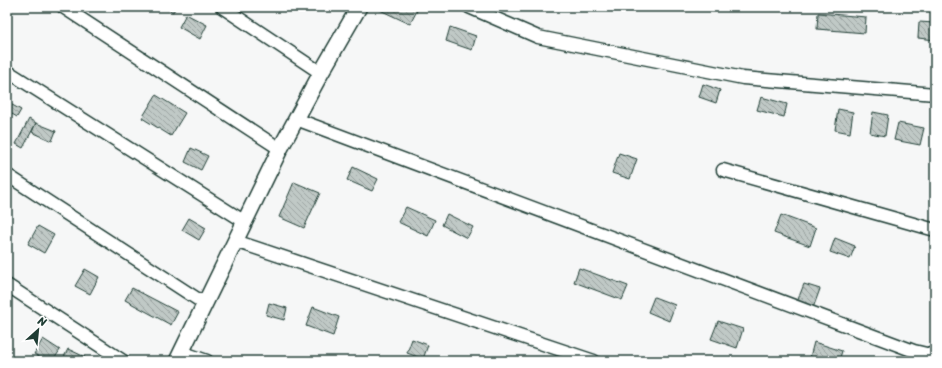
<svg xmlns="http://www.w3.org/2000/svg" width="942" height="368" viewBox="0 0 942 368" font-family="Sriracha,sans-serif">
<defs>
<pattern id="building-back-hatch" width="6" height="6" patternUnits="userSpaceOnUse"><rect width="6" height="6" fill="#c0c9c6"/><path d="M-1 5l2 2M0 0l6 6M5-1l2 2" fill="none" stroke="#9ba4a2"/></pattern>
</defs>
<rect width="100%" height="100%" fill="#f6f7f7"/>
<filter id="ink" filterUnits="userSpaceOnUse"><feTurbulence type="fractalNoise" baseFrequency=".025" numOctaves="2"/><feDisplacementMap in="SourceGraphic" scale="8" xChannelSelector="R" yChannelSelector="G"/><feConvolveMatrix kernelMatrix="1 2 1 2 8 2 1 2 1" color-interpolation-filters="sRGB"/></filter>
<g filter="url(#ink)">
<g fill="url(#building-back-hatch)" stroke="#1f3d34">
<path d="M164,7H176L173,12Z"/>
<path d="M381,7H419L410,24L380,10Z"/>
<path d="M818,13L866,17L865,33L817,29Z"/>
<path d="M186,14L207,25L200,39L179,27Z"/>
<path d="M919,22L935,23V40L918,38Z"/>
<path d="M450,27L476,36L472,50L446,41Z"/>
<path d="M703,84L720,90L716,103L699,97Z"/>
<path d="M156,95L185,113L171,136L142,118Z"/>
<path d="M761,97L787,104L784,117L757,110Z"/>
<path d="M7,102L21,110L17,117L7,111Z"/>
<path d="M838,109L853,112L850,133L835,130Z"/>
<path d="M873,112L888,115L885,136L870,133Z"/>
<path d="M29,119L36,123L23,148L16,144Z"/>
<path d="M36,123L56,131L52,141L32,132Z"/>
<path d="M898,123L924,128L920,145L894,140Z"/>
<path d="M191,148L208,156L201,170L185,162Z"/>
<path d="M619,153L637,159L630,179L612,173Z"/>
<path d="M353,167L378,179L372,191L347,180Z"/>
<path d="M294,182L320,193L304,228L279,217Z"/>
<path d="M406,207L435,220L428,236L398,222Z"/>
<path d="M447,214L473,227L467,238L442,225Z"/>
<path d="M781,215L816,228L810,246L774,233Z"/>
<path d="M189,218L206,228L199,240L182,230Z"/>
<path d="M38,226L54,235L44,253L28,244Z"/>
<path d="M835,238L855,246L850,259L830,252Z"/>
<path d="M579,268L628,286L622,300L574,282Z"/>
<path d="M85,269L99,277L90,294L75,286Z"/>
<path d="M804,284L820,289L813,308L797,302Z"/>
<path d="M132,288L178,312L171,325L125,300Z"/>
<path d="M654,297L675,305L669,321L648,312Z"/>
<path d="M269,303L287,308L284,320L266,315Z"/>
<path d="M313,307L339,317L333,336L306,326Z"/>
<path d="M718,321L743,329L737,348L711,339Z"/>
<path d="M43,339L60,350L53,361H46L34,354Z"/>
<path d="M412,339L428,345L423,359L407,353Z"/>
<path d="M814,342L842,351L839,361H823L810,357Z"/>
<path d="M68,349L85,357L83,361H62Z"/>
</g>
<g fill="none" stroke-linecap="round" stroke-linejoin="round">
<defs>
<g id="minor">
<path d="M63,7L280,149"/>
<path d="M222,7L321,73"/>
<path d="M469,7L538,37L743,78L935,94"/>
<path d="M7,71L245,222"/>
<path d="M296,119L914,351L935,356"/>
<path d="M723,170L935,230"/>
<path d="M7,175L205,304"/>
<path d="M235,241L594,361"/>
<path d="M7,285L123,361"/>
<path d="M181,352L207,361"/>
</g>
<path id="tertiary" d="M177,361L280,149L321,73L359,7"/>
</defs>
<use href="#minor" stroke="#1f3d34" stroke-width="15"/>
<use href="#tertiary" stroke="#1f3d34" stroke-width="18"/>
<use href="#minor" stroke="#fff" stroke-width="12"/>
<use href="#tertiary" stroke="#fff" stroke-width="15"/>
</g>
</g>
<rect width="942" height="368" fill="none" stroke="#fff" stroke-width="24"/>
<rect x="12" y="12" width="918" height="344" fill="none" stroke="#1f3d34" stroke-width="1.5" filter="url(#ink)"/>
<g transform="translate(38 330) rotate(27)" stroke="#ffffff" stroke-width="3" paint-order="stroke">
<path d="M0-3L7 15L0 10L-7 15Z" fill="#1f3d34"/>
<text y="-6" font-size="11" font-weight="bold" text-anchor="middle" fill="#1f3d34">N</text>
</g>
</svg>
